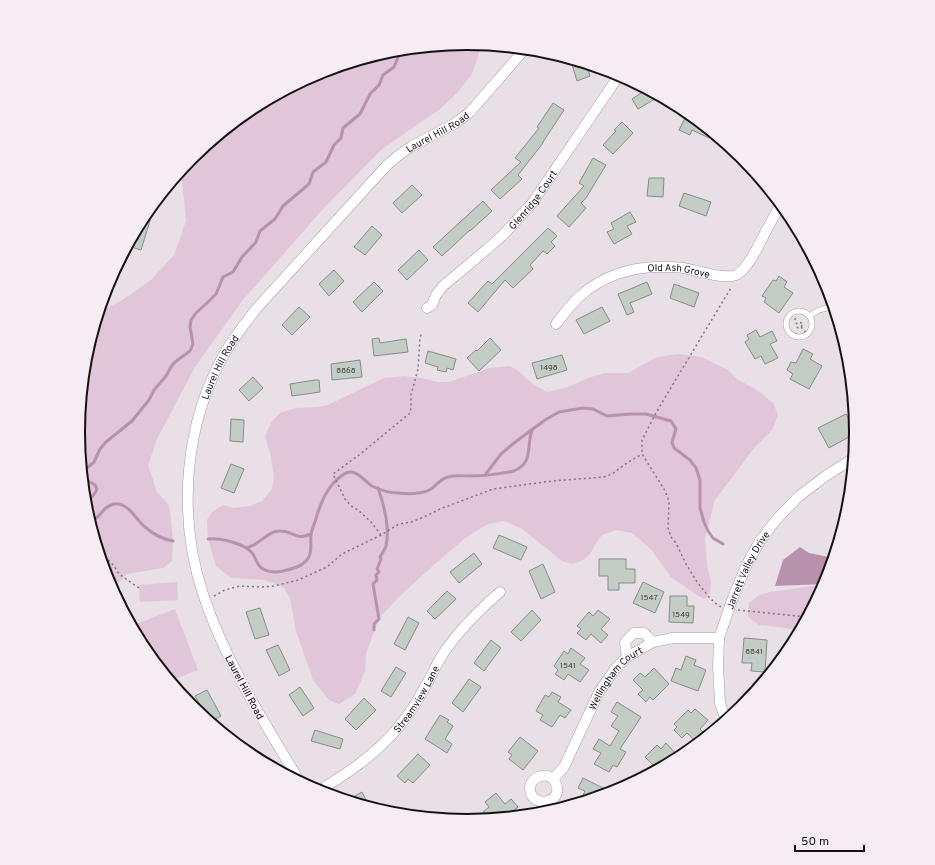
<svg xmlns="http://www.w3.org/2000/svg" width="935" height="865" viewBox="0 0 935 865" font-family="Overpass,sans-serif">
<rect width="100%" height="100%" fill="#e9dfe6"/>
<g fill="#e1c5d9">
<path d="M468,43L481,44L480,50L472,74L457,93L439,110L412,128L381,150L324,208L242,301L195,367L157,439L148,465L157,492L168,504L170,511L173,541L172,561L163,568L127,574L115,586H110L108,581L85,508L78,432L86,356L99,312L121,301L151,280L174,255L186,221L181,170L192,157L251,109L319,73L392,50Z"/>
<path d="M679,354L701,357L728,370L737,379L757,390L773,403L778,415L772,430L754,448L715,500L705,538L707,566L711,582L710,592L705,599L698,596L671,577L651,549L632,533L616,530L602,535L596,543L590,554L583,560L573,564L562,561L521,528L504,521L488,524L465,538L436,563L401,595L379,618L366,654L365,671L355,694L339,704L329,700L313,680L296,631L290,598L284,588L265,580L231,578L216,566L208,539L207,520L212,512L223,505L233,508L250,506L262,501L272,489L274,478L271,457L265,436L271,423L280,413L296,408L318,407L328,405L367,386L384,378L404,376L421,378L437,382H449L490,368L510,366L517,370L534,385L547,392L565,388L591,377L605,373H628L657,357Z"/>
<path d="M845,523L837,550L832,544L836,531Z"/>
<path d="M177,582L178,600L140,602L139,585Z"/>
<path d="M826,584L801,630L759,625L748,617L749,603L759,595L770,592Z"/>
<path d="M175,609L198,670L170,681L144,649L131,626Z"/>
</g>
<path fill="#b892ad" d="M800,547L809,553L834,558L826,584L775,586L783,560Z"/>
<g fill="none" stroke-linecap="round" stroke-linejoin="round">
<g stroke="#b892ad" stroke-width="3">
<path d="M485,475L501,454L514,443L545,420L559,412L583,408L593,409L607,416L631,414H646L671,421L676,429L672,442L674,448L690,460L696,468L700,480V508L704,522L708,531L713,538L723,544"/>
<path d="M85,503C89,500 95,494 97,489L95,485C91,482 87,482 83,478V473L86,469L94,462L100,449L106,442L132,421L149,400L154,390L166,376L171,367L175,362L190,351L193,344L190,327L191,320L196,313L208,302L216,294L223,277L233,272L242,257L256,242L260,231L275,219L283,206L309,184L313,172L326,162L334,145L341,138L343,128L360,114L370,94L379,85L383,75L394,67L401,50"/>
<path d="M90,523C99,519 102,508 111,505C126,498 136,520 145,527C153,534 162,539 173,541"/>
<path d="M208,539C220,538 245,543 253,554C255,557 256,561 258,564C263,572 274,573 283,571C291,569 301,567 307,560C313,552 310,543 311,534C312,530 313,526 315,522C320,504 327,485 344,474C356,467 364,481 372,486C380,490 390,493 398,493C408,494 422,495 431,489C437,485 441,478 448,477C455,475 462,476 469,476C484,476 500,474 514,471C534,462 526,447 532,430"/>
<path d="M246,548C249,547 253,546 255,544C264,539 270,531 280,531C295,531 294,541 311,534"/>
<path d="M374,630V624L379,619L373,584L377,580L376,575L379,572L377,569L381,559L380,557C382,553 385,550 386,546C390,528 384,505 378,488"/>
</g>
</g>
<g fill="#c4cdc5" stroke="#858d86">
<path d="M570,58L586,63L590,76L577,81Z"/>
<path d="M647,89L660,96L638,109L632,99Z"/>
<path d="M553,103L564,110L543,142V143L518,175L522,179L500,199L491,190L521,162L515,158L539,128L537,127Z"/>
<path d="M687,114L697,119L712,132L709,138L692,130L690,135L679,130Z"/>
<path d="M622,122L633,133L613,154L603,145L616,131L614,130Z"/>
<path d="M593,158L606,165L586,198L581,203L586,208L569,227L557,216L584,186L579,183Z"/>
<path d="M746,161L761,179L760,180L742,168Z"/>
<path d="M649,178H664L663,197L647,196Z"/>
<path d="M412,185L422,195L402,213L393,203Z"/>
<path d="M684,193L711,202L706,216L679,206Z"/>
<path d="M156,201L141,250L128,246L144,216Z"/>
<path d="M483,201L492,211L470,231V230L442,256L433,247Z"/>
<path d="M630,212L636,222L627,226L632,234L614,244L607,232L614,229L611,223Z"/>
<path d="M372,226L382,235L365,255L354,247Z"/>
<path d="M548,228L557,236L551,242L555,246L547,254L543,251L530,265L533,269L513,288L505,280L478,312L468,303L488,281L492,284Z"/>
<path d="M419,250L428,260L407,280L398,270Z"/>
<path d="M334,270L344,281L329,296L319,284Z"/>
<path d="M779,276L787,282L784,287L793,293L779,313L764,302L766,298L762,296L773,280L776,281Z"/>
<path d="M374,282L383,291L362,312L353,302Z"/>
<path d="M647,282L652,294L630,303L634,312L627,315L618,294Z"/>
<path d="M674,284L699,293L694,307L670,298Z"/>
<path d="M299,307L310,317L292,335L282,325Z"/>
<path d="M602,307L610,321L584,334L576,320Z"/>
<path d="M756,330L760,337L772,331L777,341L770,344L778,358L765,364L761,356L755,359L745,342L749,339L747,335Z"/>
<path d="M379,338L380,343L406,339L408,352L374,356L372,339Z"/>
<path d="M490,338L501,350L479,371L467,358L476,350L477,351Z"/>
<path d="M803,349L813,354L810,359L822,366L809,389L790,379L793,374L787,370L791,362L796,363Z"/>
<path d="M428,351L456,359L453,370L447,368L446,372L437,370L438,367L425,363Z"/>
<path d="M562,355L567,370L537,379L532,363Z"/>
<path d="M360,360L362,377L332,380L331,364Z"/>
<path d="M253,377L263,388L249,401L239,390Z"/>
<path d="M315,380H319L320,392L292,396L290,384Z"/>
<path d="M846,414L856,433L829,448L818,428Z"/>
<path d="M231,419L244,420L243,442L230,441Z"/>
<path d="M231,464L244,469L234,493L221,488Z"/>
<path d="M499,535L527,547L521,560L493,548Z"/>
<path d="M474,553L482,564L459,583L450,572Z"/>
<path d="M599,559H626V569H635V583H619V590H608V576H599Z"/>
<path d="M543,564L555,592L541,599L529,571Z"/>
<path d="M643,582L664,592L655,613L633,603Z"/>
<path d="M447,591L456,599L435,619L427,611Z"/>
<path d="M670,596H687V606H694L693,623L669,622Z"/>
<path d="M260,608L269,635L255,639L246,612Z"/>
<path d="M532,610L541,620L521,641L511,632Z"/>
<path d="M598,610L610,619L601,629L608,635L601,643L591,634L586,640L577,633L581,629L577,626L589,612L593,616Z"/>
<path d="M408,617L419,623L405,650L394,644Z"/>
<path d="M744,638L767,640L765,672L751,671L752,663H742Z"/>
<path d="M491,640L501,648L484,671L474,663Z"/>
<path d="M278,645L290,670L279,676L266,650Z"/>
<path d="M571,648L585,658L580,664L589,670L580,682L568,674L564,680L555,674L558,670L554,666L564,651L568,654Z"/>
<path d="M686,656L696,660L694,665L706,670L698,691L671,681L676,668L681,670Z"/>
<path d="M396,667L406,673L391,697L381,691Z"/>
<path d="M654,668L669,684L653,700L650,697L646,702L638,694L643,690L633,680L640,673L645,677Z"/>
<path d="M469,679L481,687L463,712L452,703Z"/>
<path d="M300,687L314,708L303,716L289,695Z"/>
<path d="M207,690L221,716L210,722L195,696Z"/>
<path d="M552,692L561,697L558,702L571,710L565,718L560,715L552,727L540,720L543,715L536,711L545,695L549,697Z"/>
<path d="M364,698L376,710L356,730L345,719Z"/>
<path d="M617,702L641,717L620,749L626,752L617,767L613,765L609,772L594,764L601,753L593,749L599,739L610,746L619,731L611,726L618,716L611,712Z"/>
<path d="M695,709L708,720L700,729L705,734L697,743L687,733L682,738L674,730L677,727L674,724L688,710L691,713Z"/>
<path d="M440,715L449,720L447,722L453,726L445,739L452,744L447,753L425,739Z"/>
<path d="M315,730L343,739L340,749L311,741Z"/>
<path d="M520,737L538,751L523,770L509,759L512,755L508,752Z"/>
<path d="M666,743L676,754L672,759L674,761L658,770L645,757L657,745L661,749Z"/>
<path d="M418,754L430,765L413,783L408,779L405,783L397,776Z"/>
<path d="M583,778L607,790L604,796L579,804L585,791L578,788Z"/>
<path d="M362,792L370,808L346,801Z"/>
<path d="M496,793L505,804L511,799L518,807L504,818L479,821L485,816L483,812L489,807L485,802Z"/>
</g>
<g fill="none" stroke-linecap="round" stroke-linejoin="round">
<defs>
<g id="service">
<circle cx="799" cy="324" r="13"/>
<path d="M809,316L819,310L834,306"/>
</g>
<g id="minor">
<path id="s1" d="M427,308L432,305L436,295L443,286L486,250L503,235L516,221L533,202L620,74"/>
<path id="s2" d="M556,324C564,314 571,304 580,296C601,277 630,267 658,267C668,267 679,266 688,269C700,271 724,280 736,275C748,269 759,245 765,233C770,223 776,213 781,204"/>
<path d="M627,657L625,642L634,633H644L653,642"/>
<path id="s3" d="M726,721L720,703L718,666L719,638L732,600L747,564L760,541L776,520L798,497L827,475L854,458"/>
<path id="s4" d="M553,779C570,802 531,811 530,789C530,780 539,774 548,776C550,777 552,778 553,779L564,767L599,692L615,669L627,657L653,642L673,638H719"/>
<path id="s5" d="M300,782C264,722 225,661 203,594C177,515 184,423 226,351C235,336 246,322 256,309L387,165L399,155L412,146L454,124L470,112L525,49"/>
<path id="s6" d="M317,792C346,774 374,756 396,730C406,718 415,706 422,692C429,681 434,669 441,657C457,632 478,611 500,592"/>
</g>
</defs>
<use href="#service" stroke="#a69ca3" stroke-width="6"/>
<use href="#minor" stroke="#a69ca3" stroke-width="11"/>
<g stroke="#7d767b" stroke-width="1.5" stroke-dasharray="2 3" stroke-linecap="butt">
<path d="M792,314L797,322"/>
<circle cx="799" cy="325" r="3"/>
<path d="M801,327L807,334"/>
<path d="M381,535L371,522L358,510L351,506L345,499L333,474L359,455L410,413L411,407V395L418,369L420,338L422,332"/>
<path d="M98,549L114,566L119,574L139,588"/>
<path d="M214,596L225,590L240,586L262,587L274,586L298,580L327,567L342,554L381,535L399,524L411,522L424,517L440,509L493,489L552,481L604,477L612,474L627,463L642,454"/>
<path d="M721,607L715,603L709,597L697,582L686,564L676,543L671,537L668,528L669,504L668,498L664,489L642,454V440L657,411L732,286"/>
<path d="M738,610L808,617"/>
</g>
<use href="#service" stroke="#fff" stroke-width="5"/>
<use href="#minor" stroke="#fff" stroke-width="10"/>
</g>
<g text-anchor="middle" stroke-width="3.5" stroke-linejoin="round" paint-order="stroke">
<g font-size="8" fill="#414140">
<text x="549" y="370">1498</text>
<text x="346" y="373">8868</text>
<text x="649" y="600">1547</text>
<text x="681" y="617">1549</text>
<text x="754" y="654">8841</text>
<text x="568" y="668">1541</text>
</g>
<g font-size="10" fill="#151214" stroke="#f6ecf3">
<text dy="4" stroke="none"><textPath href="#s5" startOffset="770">Laurel Hill Road</textPath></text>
<text dy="4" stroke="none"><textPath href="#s1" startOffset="153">Glenridge Court</textPath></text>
<text dy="4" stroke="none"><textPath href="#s2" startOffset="143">Old Ash Grove</textPath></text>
<text dy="4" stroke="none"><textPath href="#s5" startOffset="446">Laurel Hill Road</textPath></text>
<text dy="4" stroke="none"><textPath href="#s3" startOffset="158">Jarrett Valley Drive</textPath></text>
<text dy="4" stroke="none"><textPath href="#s4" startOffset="204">Wellingham Court</textPath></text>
<text transform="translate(245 687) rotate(62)" y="4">Laurel Hill Road</text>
<text dy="4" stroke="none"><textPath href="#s6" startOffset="138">Streamview Lane</textPath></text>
</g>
</g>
<path d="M0 0H935V865H0ZM85 432a382 382 0 1 1 764 0a382 382 0 1 1-764 0Z" fill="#f6ecf3" fill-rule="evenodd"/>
<path fill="none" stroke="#151214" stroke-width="2" d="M85 432a382 382 0 1 1 764 0a382 382 0 1 1-764 0Z"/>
<path d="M795 845v6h69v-6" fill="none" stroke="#151214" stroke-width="2"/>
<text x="801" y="845" font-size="12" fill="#151214" stroke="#f6ecf3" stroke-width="3" paint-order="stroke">50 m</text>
</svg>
